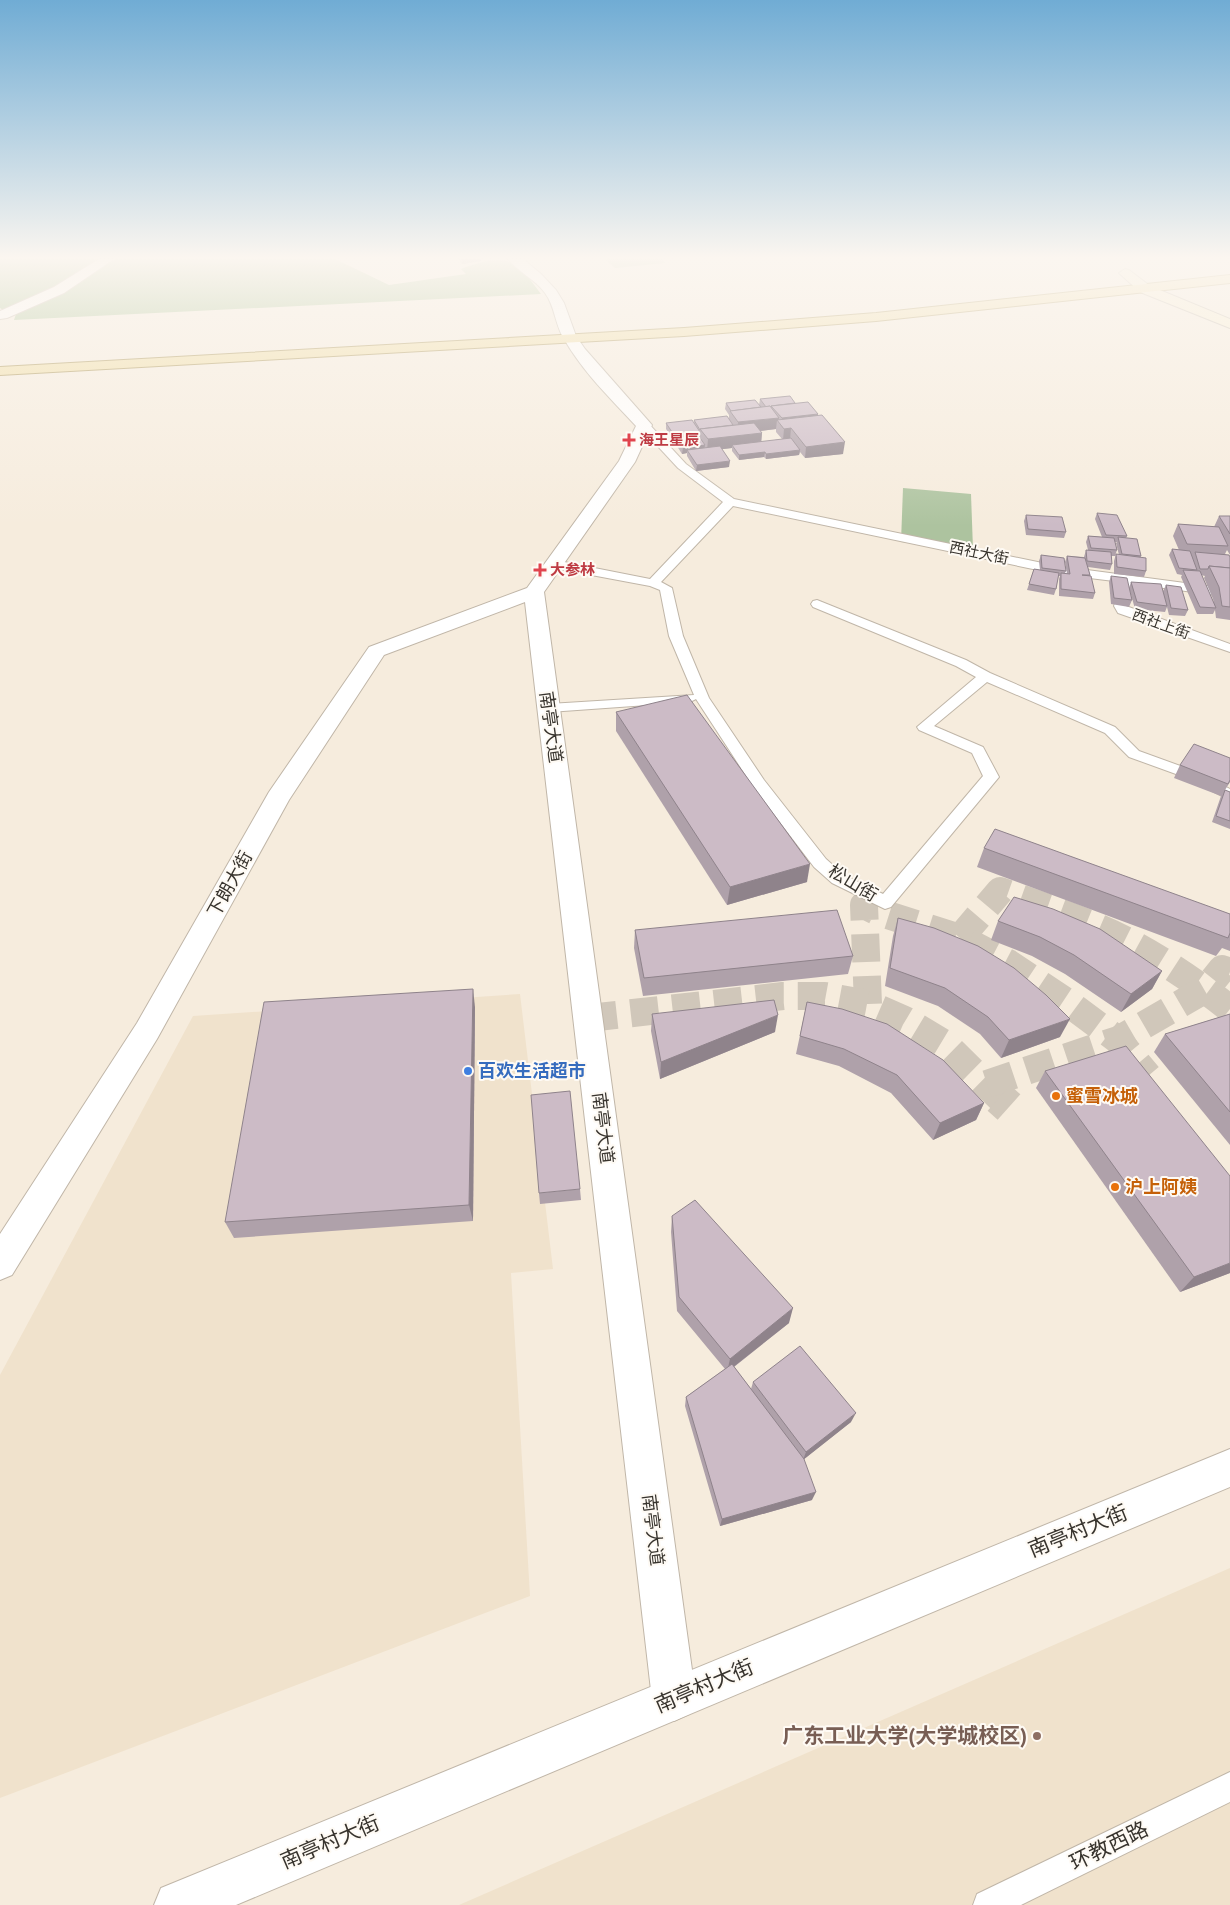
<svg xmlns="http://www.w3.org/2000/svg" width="1230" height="1905" viewBox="0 0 1230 1905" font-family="'PT Sans','Noto Sans SC',sans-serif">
<rect width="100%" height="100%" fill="#f6ecdd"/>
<g fill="#f0e2cc">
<path d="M520,994L553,1269L511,1273L530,1596L0,1798V1375L193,1016Z"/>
<path d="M1230,1568V1905H459Z"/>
</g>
<g fill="#adc39f">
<path d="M605,259H663L665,263L615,268Z"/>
<path d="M903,488L971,494L973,549L901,542Z"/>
</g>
<g fill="#a2bf8d">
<path d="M0,259H101L53,288L3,310L0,308Z"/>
<path d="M114,259H335L389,285L466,274L461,269C506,253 514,257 541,294L14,320L16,314L63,292Z"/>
</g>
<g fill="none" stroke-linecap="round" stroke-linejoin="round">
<g stroke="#d0c7ba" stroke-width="28" stroke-dasharray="28 14" stroke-linecap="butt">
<path d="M960,938L1000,891C1042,906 1085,920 1125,940C1162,959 1197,983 1230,1009"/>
<path d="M868,1004L864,905L878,912L960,938L1008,963L1068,1003L1118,1040L1148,1076"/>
<path d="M589,1018L783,996H825L868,1004L905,1020L945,1044L1001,1099"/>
<path d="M987,1084L1118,1040L1206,989L1222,969L1230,972"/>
</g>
<path stroke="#d0c7ba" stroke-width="34" stroke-dasharray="34 17" stroke-linecap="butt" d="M999,1098L1009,1107"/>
<defs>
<g id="service">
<path d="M644,422L648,423L686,464L734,499L1057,566L1230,589V597L1134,584L1126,606L1230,644V652L1118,613L1114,606L1122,582L1057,574L733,506L661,582L672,588L683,636L709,698L764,780L826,859L844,875L883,894L983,776L972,753L919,730L917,727L976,677L956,666L813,607L811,604L813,601L817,600L966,660L990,673L1115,727L1139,751L1197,772L1230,789V800L1187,778L1129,757L1105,733L987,682L934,726L983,747L999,777L891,907L885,909L832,883L814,867L754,788L696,699L690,702L549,712L544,711L542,708L544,705L549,704L694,695L669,636L660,590L650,586L554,568L548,564L554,560L650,579L723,502L678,468L640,427L639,425Z"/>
<path d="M1230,1772V1802L1021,1905H973L977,1894Z"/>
</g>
<g id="minor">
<path d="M99,259H114L64,293L7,318L0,319V311L54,287Z"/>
<path d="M508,259H523L541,274L556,290L564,303L576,336L585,349L652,425L635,462L544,592L696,1699L689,1714L674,1721L659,1714L652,1699L525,602L384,655L289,800L157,1039L12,1275L0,1280V1234L137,1023L269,792L369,647L527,588L619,461L636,426C610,398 583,372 564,339C555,325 555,306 545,293C535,279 518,272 508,259Z"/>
</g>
<path id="tertiary" d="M1230,1449V1487L236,1905H154L161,1888Z"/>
<path id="secondary" d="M1125,269L1129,270L1150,286L1230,319V328L1140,292L1119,273Z"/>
<path id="primary" d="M1230,275V283L876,321L684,336L0,375V367L684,328L876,313Z"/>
</defs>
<use href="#service" stroke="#c0b6a8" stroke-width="2"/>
<use href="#minor" stroke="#c0b6a8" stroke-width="2"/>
<use href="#tertiary" stroke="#c0b6a8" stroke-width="2"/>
<use href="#secondary" stroke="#c0b6a8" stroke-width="2"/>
<use href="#primary" stroke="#a99352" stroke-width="2"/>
<use href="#service" fill="#fff" fill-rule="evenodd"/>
<use href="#minor" fill="#fff" fill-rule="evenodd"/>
<use href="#tertiary" fill="#fff" fill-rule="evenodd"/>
<use href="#secondary" fill="#f8eed1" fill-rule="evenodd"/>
<use href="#primary" fill="#f0dda3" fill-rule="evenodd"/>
</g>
<g fill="#afa1aa" fill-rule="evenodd">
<path d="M458,259H481V261L462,264Z"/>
<path d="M760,399L795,403L818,414V416L843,454L805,458L800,452L799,455L766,459L764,457L739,460L732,451V448L722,449L729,467L696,471L687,456V453L682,454L675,443V440L674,441L666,429V423H694V420L729,419V415L725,409L726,403L759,405ZM776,429V432L782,439L761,442L762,433L760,431Z"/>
<path d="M1097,513L1127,536L1126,538L1141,556L1140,558L1146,571L1144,577L1114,574V561L1116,554L1119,555L1116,543L1117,542H1115L1117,550L1115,556H1111L1112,564L1110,570L1088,567L1095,593L1093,599L1059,596V579L1060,576H1058L1056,589L1054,595L1027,590L1034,569L1040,570L1039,561L1041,555L1066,571L1065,573L1067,574L1065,562L1067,556L1084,557L1086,550H1088L1086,542L1088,536L1102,537L1095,519Z"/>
<path d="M1026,515L1066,532L1064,538L1026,535L1024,521Z"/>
<path d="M1219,516H1230V555L1227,550L1225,554L1230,557V620L1216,618L1215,610L1213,614H1197L1181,577L1182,575L1177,574L1169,555L1172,549L1179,550L1173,536L1178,524L1214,527ZM1201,575L1205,576L1204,578L1213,599L1214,603Z"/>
<path d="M1111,576L1129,588L1131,582L1163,591L1166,585L1188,610L1185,616L1169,615L1167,607L1165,612L1135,609L1130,591L1132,600L1129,607L1111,604L1109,582Z"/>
<path d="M616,712L807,882L727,905L616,731Z"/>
<path d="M1230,758V782L1225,790L1230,792V829L1212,822L1221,796L1174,778L1180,765Z"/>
<path d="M984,848L1230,914V951L1222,948L1216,956L977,867Z"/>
<path d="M898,918L1060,1037L1001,1058L980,1034L938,1006L885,986L893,936Z"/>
<path d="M998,921L1162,971L1152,989L1121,1012L1065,974L1032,956L991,940Z"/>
<path d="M635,930L853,956L848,974L643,996L634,948Z"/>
<path d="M807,1002L984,1103L976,1120L933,1140L891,1093L839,1066L796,1054Z"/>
<path d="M475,1007L473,1221L234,1238L225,1222Z"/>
<path d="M652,1014L775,1032L660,1079L651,1031Z"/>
<path d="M1230,1014V1145L1154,1052L1165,1034Z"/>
<path d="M1045,1071L1230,1273L1180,1292L1036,1088Z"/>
<path d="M580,1189L581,1200L540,1204L539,1193Z"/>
<path d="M672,1216L789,1323L734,1367L751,1389L753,1382L851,1422L804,1459L812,1500L720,1526L685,1406L686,1397L725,1369L677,1311L671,1232Z"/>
</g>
<g fill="#8f838b">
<path d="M462,259H481V261L462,264Z"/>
<path d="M818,414L817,425L791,428L790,440H783L784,429L781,425L782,418Z"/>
<path d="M779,418L778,421L777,420L776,429L737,434L738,422Z"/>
<path d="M700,432L699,438L675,437V440L674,441V435Z"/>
<path d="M762,433L761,445H732V448L707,451L708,439Z"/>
<path d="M845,442L843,454L805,458L806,447Z"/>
<path d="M705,445L704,451L687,450V453L682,454L683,448Z"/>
<path d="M800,450L799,455L766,459V454Z"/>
<path d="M765,452L764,457L739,460V455Z"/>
<path d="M730,461L729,467L696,471L697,465Z"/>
<path d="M810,864L807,882L727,905L730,887Z"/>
<path d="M1162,971L1152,989L1121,1012L1131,994Z"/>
<path d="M473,989L475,1007L473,1221L469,1205Z"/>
<path d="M778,1015L775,1032L660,1079L661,1062Z"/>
<path d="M1070,1019L1060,1037L1001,1058L1009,1040Z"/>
<path d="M984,1103L976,1120L933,1140L940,1123Z"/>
<path d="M1230,1263V1273L1180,1292L1194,1277Z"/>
<path d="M793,1308L789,1323L727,1372L730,1359Z"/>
<path d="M856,1413L851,1422L803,1460L806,1452Z"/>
<path d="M816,1492L812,1500L720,1526L722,1519Z"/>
</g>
<g fill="#ccbbc6" stroke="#8f838b">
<path d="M790,396L795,403L771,406V408L770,406L766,407L760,399Z"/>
<path d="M755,400L761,407L731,411L726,403Z"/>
<path d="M808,402L818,414L782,418L771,406Z"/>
<path d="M770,406L779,418L738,422L730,411Z"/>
<path d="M822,415L845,442L806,447L791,428L784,429L777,420Z"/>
<path d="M727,416L733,425L700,429V430L694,420Z"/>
<path d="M692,420L700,432L674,435L666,423Z"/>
<path d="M754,423L762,433L708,439L700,429Z"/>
<path d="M698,435L705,445L683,448L675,437Z"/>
<path d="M791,438L800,450L766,454L765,452L739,455L732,445Z"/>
<path d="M720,446L730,461L697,465L687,450Z"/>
<path d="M1097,513L1117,515L1127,536L1106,535Z"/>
<path d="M1026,515L1062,517L1066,532L1028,529Z"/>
<path d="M1219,516H1230V534Z"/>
<path d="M1178,524L1219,527L1228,546L1187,544Z"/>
<path d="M1088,536L1114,538L1117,550L1091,548Z"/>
<path d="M1118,537L1137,539L1141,556L1122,554Z"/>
<path d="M1172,549L1190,551L1197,570L1179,568Z"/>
<path d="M1086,550L1111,552L1112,564L1087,561Z"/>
<path d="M1195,552L1229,555L1230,557V568L1209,566L1208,569H1200Z"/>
<path d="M1116,554L1146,558V571L1117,567Z"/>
<path d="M1041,555L1064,558L1066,571L1042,568Z"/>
<path d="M1067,556L1085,558L1090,575H1082L1091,576L1095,593L1061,589V573L1070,574Z"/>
<path d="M1209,566L1230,568V607L1222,606L1219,587Z"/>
<path d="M1034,569L1059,573L1056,589L1029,584Z"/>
<path d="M1183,570L1200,571L1216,608L1200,607Z"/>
<path d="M1111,576L1127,578L1132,600L1114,598Z"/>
<path d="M1131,582L1161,584L1167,606L1137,602Z"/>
<path d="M1166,585L1181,587L1188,610L1171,608Z"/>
<path d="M687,695L810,864L730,887L616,712Z"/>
<path d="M1194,744L1230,758V780L1228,784L1180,765Z"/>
<path d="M1225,790L1230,792V821L1216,816Z"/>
<path d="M995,829L1230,914V933L1228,938L984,848Z"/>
<path d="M1014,897L1053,909L1100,929L1162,971L1131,994L1074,955L1040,937L998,921Z"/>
<path d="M837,910L853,956L644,978L635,930Z"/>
<path d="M898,918L934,928L978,946L1014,968L1046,995L1070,1019L1009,1040L988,1017L945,988L890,968Z"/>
<path d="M473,989L469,1205L225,1222L264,1002Z"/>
<path d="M774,1000L778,1015L661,1062L652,1014Z"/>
<path d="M807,1002L842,1009L887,1024L943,1060L984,1103L940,1123L897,1075L844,1049L800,1036Z"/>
<path d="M1230,1014V1112L1165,1034Z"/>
<path d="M1126,1046L1230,1176V1263L1194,1277L1045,1071Z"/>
<path d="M570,1091L580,1189L539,1193L531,1095Z"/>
<path d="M695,1200L793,1308L730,1359L679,1297L672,1216Z"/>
<path d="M800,1346L856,1413L806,1452L753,1382Z"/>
<path d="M732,1364L804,1459L816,1492L722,1519L686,1397Z"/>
</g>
<linearGradient id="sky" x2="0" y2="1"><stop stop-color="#70acd4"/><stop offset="0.49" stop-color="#fbf6f0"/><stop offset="1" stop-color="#fbf6f0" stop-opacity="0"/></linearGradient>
<rect width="1230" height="526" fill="url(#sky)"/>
<g fill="#e0444e" stroke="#fefaf4" stroke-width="2">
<path d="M626.5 432.5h5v5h5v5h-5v5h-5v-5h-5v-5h5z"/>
<path d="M537.5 562.5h5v5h5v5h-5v5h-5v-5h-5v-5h5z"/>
</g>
<circle fill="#3f7fe0" stroke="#fefaf4" stroke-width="2" cx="468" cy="1071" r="5"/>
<g fill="#e8710a" stroke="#fefaf4" stroke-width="2">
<circle cx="1056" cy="1096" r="5"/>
<circle cx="1115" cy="1187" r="5"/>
</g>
<circle fill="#8d6e63" stroke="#fefaf4" stroke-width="2" cx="1037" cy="1736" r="5"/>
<g text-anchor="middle" stroke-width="4" stroke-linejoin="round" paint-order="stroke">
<g font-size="15" font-weight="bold" fill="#be3a42" stroke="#fefaf4" text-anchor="start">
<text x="639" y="445">海王星辰</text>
<text x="550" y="575">大参林</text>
</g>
<g font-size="15" fill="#38342e" stroke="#fefaf4">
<text transform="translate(979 553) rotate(12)" y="5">西社大街</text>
<text transform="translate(1161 624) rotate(20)" y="5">西社上街</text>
</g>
<g font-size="18" fill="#38342e" stroke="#fefaf4">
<text transform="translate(551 727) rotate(82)" y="6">南亭大道</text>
<text transform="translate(853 883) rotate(31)" y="6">松山街</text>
<text transform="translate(230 884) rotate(-61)" y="6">下朗大街</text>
<text transform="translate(603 1128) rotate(83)" y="6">南亭大道</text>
<text transform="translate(653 1530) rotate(83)" y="6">南亭大道</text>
</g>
<g font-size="18" font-weight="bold" fill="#366cbe" stroke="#fefaf4" text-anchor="start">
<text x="478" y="1077">百欢生活超市</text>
</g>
<g font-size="18" font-weight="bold" fill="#c56008" stroke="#fefaf4" text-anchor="start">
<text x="1066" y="1102">蜜雪冰城</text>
<text x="1125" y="1193">沪上阿姨</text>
</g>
<g font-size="21" fill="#38342e" stroke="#fefaf4">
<text transform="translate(1078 1531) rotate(-22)" y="7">南亭村大街</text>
<text transform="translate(704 1686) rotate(-23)" y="7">南亭村大街</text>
<text transform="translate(330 1842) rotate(-23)" y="7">南亭村大街</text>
<text transform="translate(1109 1846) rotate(-26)" y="7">环教西路</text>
</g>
<g font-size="21" font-weight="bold" fill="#785e54" stroke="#fefaf4" text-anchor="end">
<text x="1027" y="1743">广东工业大学(大学城校区)</text>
</g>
</g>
</svg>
